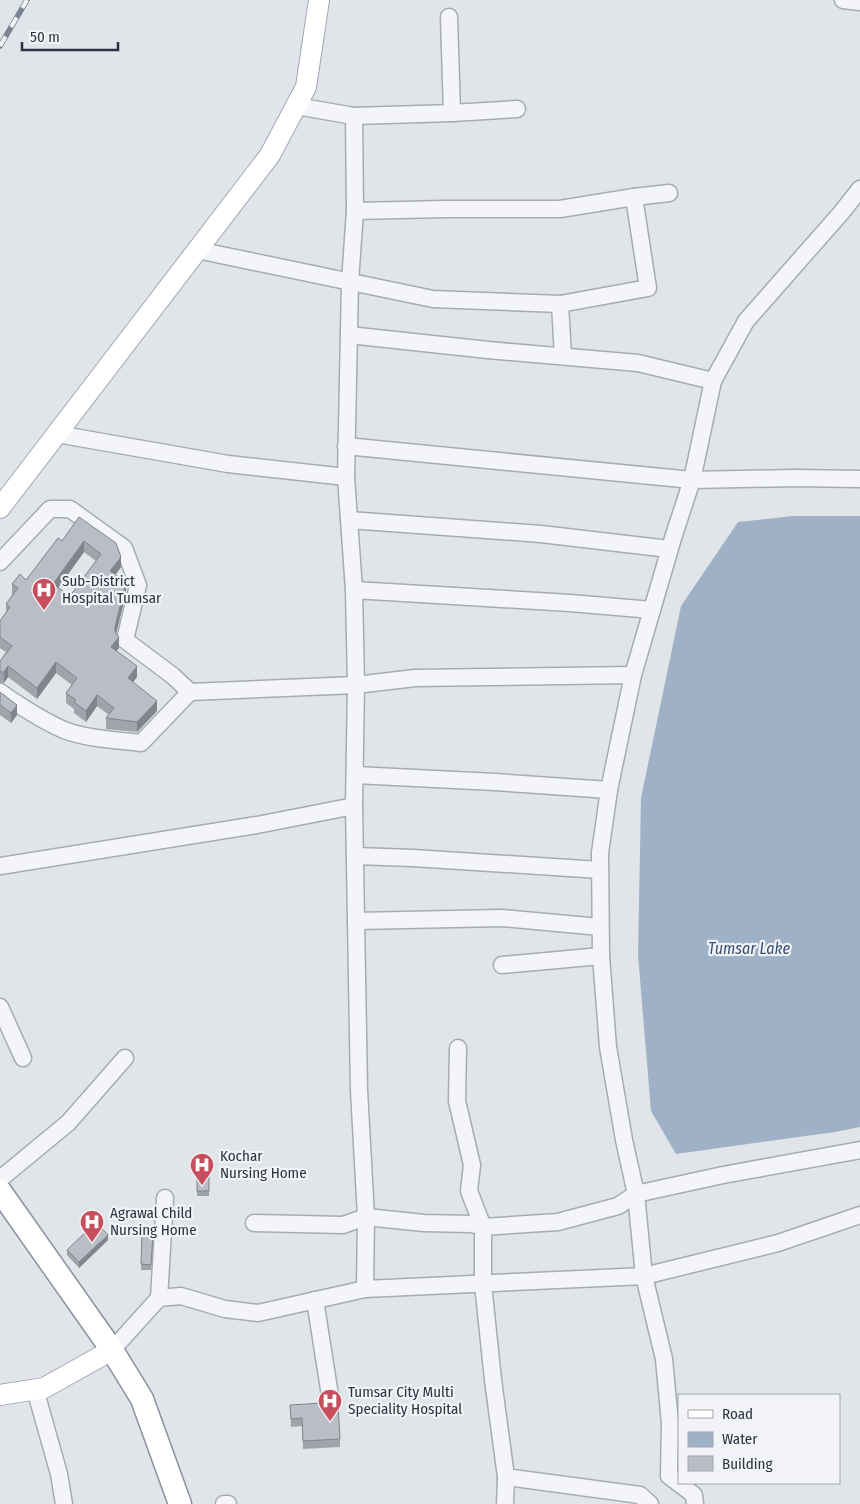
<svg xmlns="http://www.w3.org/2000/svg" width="860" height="1504" viewBox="0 0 860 1504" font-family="'Fira Sans Condensed',sans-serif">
<rect width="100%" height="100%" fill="#e1e4e9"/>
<path fill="#9fb1c7" d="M793,516H860V1127L835,1132L676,1154L651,1111L638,955L641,798L681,606L738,522Z"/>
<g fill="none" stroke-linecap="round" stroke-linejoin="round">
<defs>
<g id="minor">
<path d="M843,0L860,2"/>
<path d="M296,106L354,116L355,211L350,282L346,477L354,590L356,685L354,806L359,1090L366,1217L365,1289L644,1276L778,1243L860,1215"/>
<path d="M452,113L517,109"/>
<path d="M354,116L452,113L449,17"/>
<path d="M634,197L669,193"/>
<path d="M197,250L433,299L560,304L648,288L634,197L560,209H445L355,211"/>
<path d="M560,304L563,356"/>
<path d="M349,335L488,350L638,363L713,381"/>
<path d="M57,434L228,464L346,477"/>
<path d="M346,446L692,480L713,381L746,321L841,213L860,189"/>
<path d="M860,479L794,478L692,480L673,538L633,675L609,790L600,853L601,956L608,1047L624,1140L636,1194L723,1175L860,1150"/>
<path d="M349,520L541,534L669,549"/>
<path d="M0,562L50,509H70L124,548L138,585L125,640L173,676L190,692L356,685L415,678L633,675"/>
<path d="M354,590L570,603L652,610"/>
<path d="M0,692C20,706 41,720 64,730C87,739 117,740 141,743L190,692"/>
<path d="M355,775L495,782L609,790"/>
<path d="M355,856L413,858L600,870"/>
<path d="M0,866L257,825L354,806"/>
<path d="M356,921L502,918L600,927"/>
<path d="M502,965L601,956"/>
<path d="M0,1007L23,1058"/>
<path d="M458,1048L457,1101L472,1165L469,1191L483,1227V1284L493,1380L506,1477L505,1504"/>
<path d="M0,1179L68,1123L125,1058"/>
<path d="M254,1223L343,1225L366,1217L424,1223L472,1224L483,1227L558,1222L618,1206L636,1194L644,1276L664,1359L670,1423L669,1476L694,1495L695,1504"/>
<path d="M159,1298L165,1198"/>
<path d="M315,1300L331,1402"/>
<path d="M112,1350L159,1298L181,1296L225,1309L258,1313L365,1289"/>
<path d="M35,1389L59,1474L64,1504"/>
<path d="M506,1477L640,1495L650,1504"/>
<path d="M224,1504H228"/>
</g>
<g id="major">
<path d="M0,508L270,155L306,87L319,0"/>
<path d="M0,1395L44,1388L112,1350"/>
</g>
<path id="highway" d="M0,1191L112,1350L142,1399L180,1504"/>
</defs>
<use href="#minor" stroke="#a7abb3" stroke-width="19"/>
<use href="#major" stroke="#a1a8b4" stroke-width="22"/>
<use href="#highway" stroke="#8a919f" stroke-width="25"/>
<use href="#minor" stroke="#f4f5f8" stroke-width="16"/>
<use href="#major" stroke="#fff" stroke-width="20"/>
<use href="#highway" stroke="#fff" stroke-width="22"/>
<defs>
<path id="rail" d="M0,46L27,0"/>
</defs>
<use href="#rail" stroke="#7c8392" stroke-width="5.5"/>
<use href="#rail" stroke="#f1f3f7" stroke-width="4" stroke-dasharray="11" stroke-linecap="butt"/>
</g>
<g fill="#9fa3aa" fill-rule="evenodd">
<path d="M79,517L121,567L115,575L126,593L116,633L119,648L116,651L137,677L133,682L157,711L137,732L106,729V718L109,715L97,706L86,722L74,713V709L66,703V693L72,685L56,673L37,699L8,677L4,683H0V661L6,652L0,648V621L6,612V604L12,595V584L26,580L62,541ZM84,552L96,561L70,596L58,588Z"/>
<path d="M0,692L17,715L11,723L0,715Z"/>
<rect x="197" y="1174" width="12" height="22"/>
<path d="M142,1233L153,1239L151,1270H141Z"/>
<path d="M108,1240L79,1268L67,1255V1250Z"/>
<path d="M290,1405L340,1439V1447L303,1449L302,1426L291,1427Z"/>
</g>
<g fill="#82848b">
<path d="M84,541V552L53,595V584Z"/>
<path d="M121,557V567L110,582V571Z"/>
<path d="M126,582V593L115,638V627Z"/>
<path d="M119,637V648L111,658V647Z"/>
<path d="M56,662V673L37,699V688Z"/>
<path d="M8,666V677L4,683V672Z"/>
<path d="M137,666V677L128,689V678Z"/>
<path d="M97,695V706L86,722V711Z"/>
<path d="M157,701V711L137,732V722Z"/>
<path d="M17,705V715L11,723V713Z"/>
<path d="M108,1235V1240L79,1268V1262Z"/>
</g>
<g fill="#b9bdc6" stroke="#82848b" fill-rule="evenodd">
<path d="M79,517L116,543L121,557L110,571L126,582L115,627V632L119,637L111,647L137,666L128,678L157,701L137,722L106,718L114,708L97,695L86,711L74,702L76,700L66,693L77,678L56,662L37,688L8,666L4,672H0V661L12,646L0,637V621L10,607L6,604L18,588L12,584L20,574L26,580L58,538L62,541ZM84,541L101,554L70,596L53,584Z"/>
<path d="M0,692L17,705L11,713L0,705Z"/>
<rect x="197" y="1174" width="12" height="17"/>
<path d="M96,1222L108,1235L79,1262L67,1250Z"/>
<path d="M142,1233H153L151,1265L141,1264Z"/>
<path d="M338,1402L340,1439L303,1441L302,1418L291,1419L290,1405Z"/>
</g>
<defs>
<symbol id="hospital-pin" viewBox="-11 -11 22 30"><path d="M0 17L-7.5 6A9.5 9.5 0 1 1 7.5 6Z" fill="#c74e5c" stroke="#f1f3f7"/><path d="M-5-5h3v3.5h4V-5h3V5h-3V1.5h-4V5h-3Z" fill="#fff"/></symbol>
</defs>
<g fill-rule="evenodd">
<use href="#hospital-pin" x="30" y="576" width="28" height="38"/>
<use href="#hospital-pin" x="188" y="1151" width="28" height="38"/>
<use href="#hospital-pin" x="78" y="1208" width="28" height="38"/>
<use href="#hospital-pin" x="316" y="1387" width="28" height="38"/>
</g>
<g text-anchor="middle" stroke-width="4.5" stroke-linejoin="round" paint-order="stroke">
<g font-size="15" fill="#2b3240" stroke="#f1f3f7" text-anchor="start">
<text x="62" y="586">Sub-District<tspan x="62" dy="17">Hospital Tumsar</tspan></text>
<text x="220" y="1161">Kochar<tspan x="220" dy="17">Nursing Home</tspan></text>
<text x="110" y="1218">Agrawal Child<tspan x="110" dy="17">Nursing Home</tspan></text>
<text x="348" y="1397">Tumsar City Multi<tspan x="348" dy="17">Speciality Hospital</tspan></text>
</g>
<g font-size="16" font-style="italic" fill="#374f72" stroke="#f1f3f7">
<text x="749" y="954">Tumsar Lake</text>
</g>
</g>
<rect x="678" y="1394" width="162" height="90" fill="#f1f3f7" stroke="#a2a6ae"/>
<rect x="688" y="1410" width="25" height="8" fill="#ffffff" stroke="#a2a6ae"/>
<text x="722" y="1419" font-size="15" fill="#2b3240">Road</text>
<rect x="688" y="1432" width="25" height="15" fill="#9fb1c7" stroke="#a2a6ae"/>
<text x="722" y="1444" font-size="15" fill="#2b3240">Water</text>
<rect x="688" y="1456" width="25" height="15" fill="#b9bdc6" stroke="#a2a6ae"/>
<text x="722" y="1469" font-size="15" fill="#2b3240">Building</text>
<path d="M22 42v8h96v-8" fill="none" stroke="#2b3240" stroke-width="2.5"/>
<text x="30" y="42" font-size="15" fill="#2b3240" stroke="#f1f3f7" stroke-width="4" paint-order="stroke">50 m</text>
</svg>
